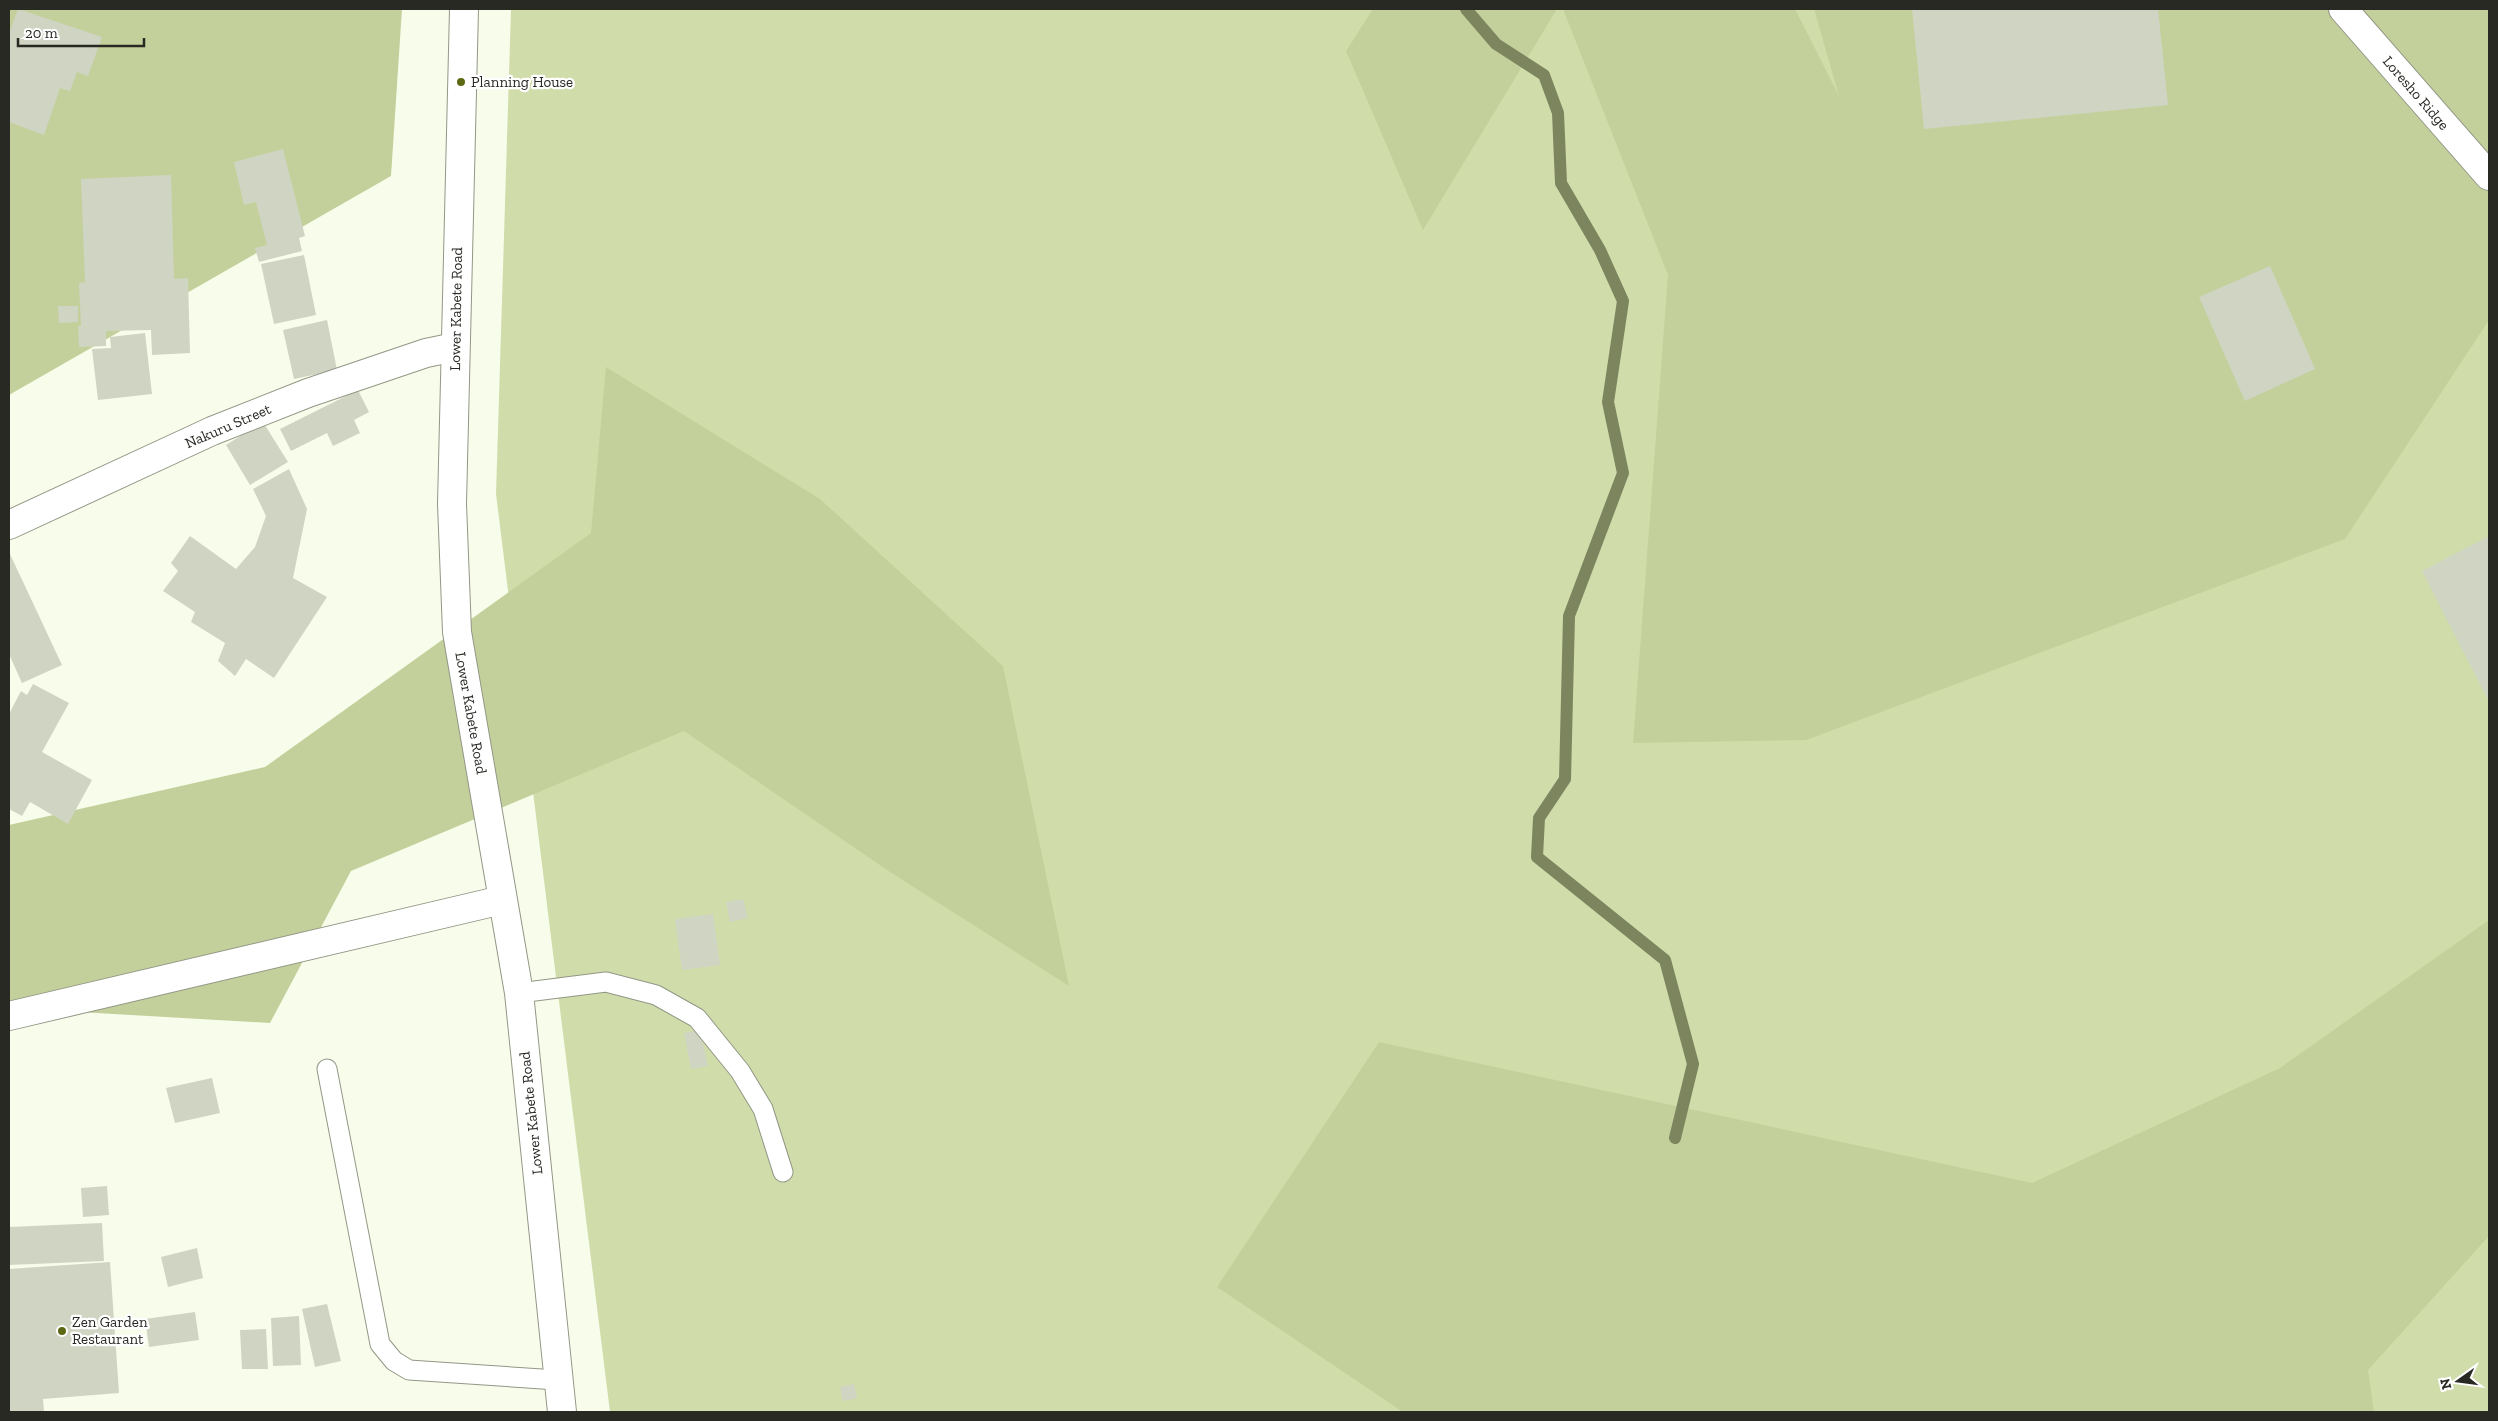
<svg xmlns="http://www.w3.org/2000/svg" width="2498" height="1421" viewBox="0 0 2498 1421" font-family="'Zilla Slab',serif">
<rect width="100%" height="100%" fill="#f8fdeb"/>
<path fill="#d1dcab" d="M511,9H2489V1412H610L496,494Z"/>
<g fill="#c4d09b">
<path d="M9,9H402L391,176L9,395Z"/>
<path d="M1373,9H1557L1423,230L1346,51Z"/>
<path d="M1563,9H1795L1839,96L1814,9H2489V320L2345,539L1806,740L1633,743L1668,275Z"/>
<path d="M606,367L820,499L1003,666L1069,986L890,872L684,731L351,871L270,1023L9,1008V825L265,767L591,533Z"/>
<path d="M2489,920V1236L2368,1370L2374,1412H1403L1217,1287L1379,1042L2032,1183L2280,1068Z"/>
</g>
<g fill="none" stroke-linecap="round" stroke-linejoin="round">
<path stroke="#7c855e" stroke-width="12" d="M1466,9L1496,44L1544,75L1558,113L1561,183L1600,250L1623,301L1608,402L1623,473L1569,616L1565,779L1539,818L1537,857L1665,960L1693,1064L1675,1138"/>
</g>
<g fill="#d0d4c3">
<path d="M18,9L102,37L88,76L77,72L70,91L60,88L44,135L9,122V34Z"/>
<path d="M1912,9H2158L2168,105L1924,129Z"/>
<path d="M283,149L305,236L299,238L302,251L259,262L255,248L267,245L256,202L244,205L234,162Z"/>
<path d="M171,175L174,279L188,278L190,353L152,355L151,330L106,331V346L79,347L78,326H81L79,283L85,282L81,179Z"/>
<path d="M304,255L316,315L274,324L261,264Z"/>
<path d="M2270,266L2315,369L2245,401L2199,297Z"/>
<path d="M58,306H78V322L59,323Z"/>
<path d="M327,320L337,370L294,379L283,330Z"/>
<path d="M145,333L152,394L98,400L92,349L111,348L110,337Z"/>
<path d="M358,390L369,412L354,420L360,433L333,446L327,433L291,451L280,429Z"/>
<path d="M263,422L288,462L250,485L226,445Z"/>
<path d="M289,469L307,509L293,578L327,597L274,678L246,659L235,676L218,661L225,643L191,622L195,612L163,591L178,571L171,563L190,536L236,569L255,547L266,516L253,489Z"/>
<path d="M2489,536V702L2422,571Z"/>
<path d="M9,552L62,665L22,683L9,654Z"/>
<path d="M33,684L69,703L42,752L92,780L68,824L30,802L22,816L9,809V714L21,691L27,695Z"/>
<path d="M743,899L748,918L730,922L726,902Z"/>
<path d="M713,914L720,965L682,970L675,919Z"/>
<path d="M700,1030L708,1066L691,1069L684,1033Z"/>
<path d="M212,1078L220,1113L175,1123L166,1088Z"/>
<path d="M107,1186L109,1215L83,1217L81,1188Z"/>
<path d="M102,1223L104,1261L9,1265V1227Z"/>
<path d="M197,1248L203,1278L168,1287L161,1257Z"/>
<path d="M110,1262L119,1393L43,1399L44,1412H9V1269Z"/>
<path d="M327,1304L341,1361L315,1367L302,1309Z"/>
<path d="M195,1312L199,1340L149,1347L145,1319Z"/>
<path d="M299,1316L301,1365L273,1366L271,1318Z"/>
<path d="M266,1329L268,1369H242L240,1330Z"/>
<path d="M854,1384L857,1398L843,1401L840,1387Z"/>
</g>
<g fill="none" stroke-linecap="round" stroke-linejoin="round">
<defs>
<g id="service">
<path d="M519,993L606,982L656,995L697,1018L740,1071L763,1109L783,1172"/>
<path d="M327,1069L380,1344L394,1361L409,1370L557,1380"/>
</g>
<g id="minor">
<path d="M9,525L212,431L308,393L426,353L455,347"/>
<path d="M9,1016L502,900"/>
</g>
<path id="tertiary" d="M2343,9L2489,176"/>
<path id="secondary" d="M464,9L452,504L457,632L519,993L562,1412"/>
</defs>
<use href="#service" stroke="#929786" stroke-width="21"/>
<use href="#minor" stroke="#929786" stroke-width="30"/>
<use href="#tertiary" stroke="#929786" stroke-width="30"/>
<use href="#secondary" stroke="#929786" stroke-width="30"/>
<use href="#service" stroke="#fff" stroke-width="19"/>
<use href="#minor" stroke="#fff" stroke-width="28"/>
<use href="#tertiary" stroke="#fff" stroke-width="28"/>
<use href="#secondary" stroke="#fff" stroke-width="28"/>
</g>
<g fill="#5c6912" stroke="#fff" stroke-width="2">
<circle cx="461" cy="82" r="5"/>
<circle cx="62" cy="1331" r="5"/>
</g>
<g text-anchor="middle" stroke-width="4.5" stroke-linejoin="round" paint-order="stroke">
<g font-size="15" fill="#282923" stroke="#fff" text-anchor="start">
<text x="471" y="87">Planning House</text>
<text x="72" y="1327">Zen Garden<tspan x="72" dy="17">Restaurant</tspan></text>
</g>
<g font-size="15" fill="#282923" stroke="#fff">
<text transform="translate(2416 93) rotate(49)" y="5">Loresho Ridge</text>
<text transform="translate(456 309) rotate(-89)" y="5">Lower Kabete Road</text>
<text transform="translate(228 426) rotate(-23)" y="5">Nakuru Street</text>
<text transform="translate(471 713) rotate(80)" y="5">Lower Kabete Road</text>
<text transform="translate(531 1113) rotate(-96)" y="5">Lower Kabete Road</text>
</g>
</g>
<rect width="2498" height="1421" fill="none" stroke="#282923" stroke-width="20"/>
<g transform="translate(2458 1381) rotate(256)" stroke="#ffffff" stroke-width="4" paint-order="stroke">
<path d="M0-4L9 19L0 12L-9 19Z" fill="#282923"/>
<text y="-8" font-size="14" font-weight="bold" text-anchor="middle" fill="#282923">N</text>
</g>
<path d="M18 38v8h126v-8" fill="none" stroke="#282923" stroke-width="2.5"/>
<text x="25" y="38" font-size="15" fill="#282923" stroke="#ffffff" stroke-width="4" paint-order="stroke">20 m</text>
</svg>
